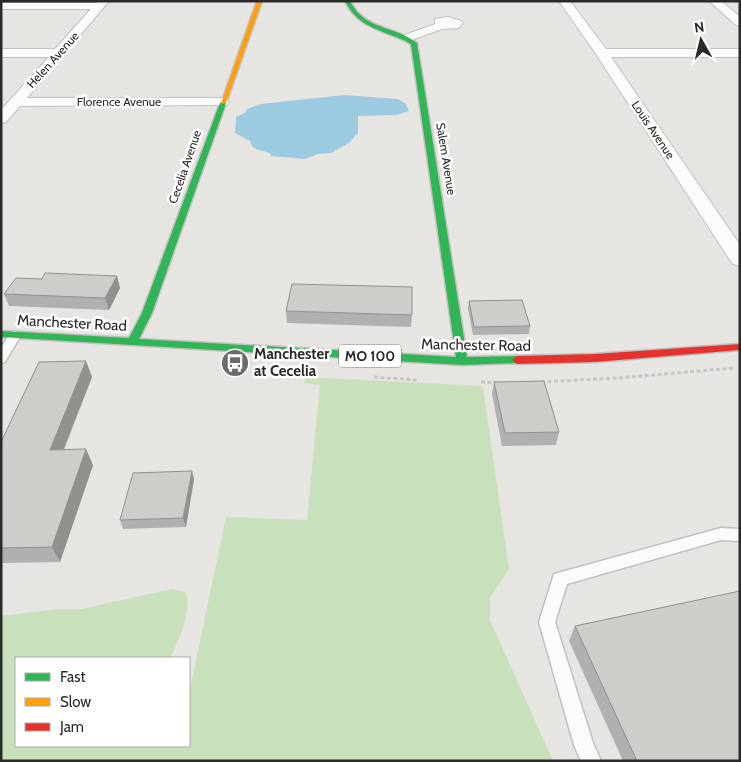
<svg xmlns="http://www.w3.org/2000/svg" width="741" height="762" viewBox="0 0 741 762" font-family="Cabin,sans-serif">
<rect width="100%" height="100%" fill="#e7e5e1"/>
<path fill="#c9e0bd" d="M306,377L483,386L509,569L490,598V620L553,761H1V616L58,609H81L173,589L186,592C191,615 180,637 170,658H16V746H189V694L226,517L307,520L320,385L304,383Z"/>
<path fill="#9ccbe1" d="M344,95L398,99L406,104L409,111L396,115L358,116V133L349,143L331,153L318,154L305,159L271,156L270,153C262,150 252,151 250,141L235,133L236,117L245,113L247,109L261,104Z"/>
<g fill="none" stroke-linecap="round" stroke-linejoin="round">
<defs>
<g id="lane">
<path d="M15,331L21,335L5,362L1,363V348L11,332Z"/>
<path d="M721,528L740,529V541L721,540L567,584L555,622L593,743L601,761H581L574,745L539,622L554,574Z"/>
</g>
<g id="street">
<path d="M98,1H109L27,98H222L227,99L229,102L227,105L20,106L6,122L1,123V110L49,57H1V49H55L91,9H1V3H97Z"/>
<path d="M559,1H570L606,49H740V57H611L740,245V266L733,264L730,260L596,54Z"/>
<path d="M709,1H721L740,17V26L736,25Z"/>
<path d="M448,17L461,21L463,23L458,28L442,29L406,42L400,38L402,36L435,24V19Z"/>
</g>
<path id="fast" d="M345,1H350C365,31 394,25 417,43L467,357L517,356L521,357L522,360L521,363L462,365L1,337V331L129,338L142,313L220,103L223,101L226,103L152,313L139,339L456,357L411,44C386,30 359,30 345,1Z"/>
<path id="slow" d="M257,1H262L226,103L221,104Z"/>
<path id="jam" d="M740,344V350L595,362L517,364L512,360L517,356L595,354Z"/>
</defs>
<use href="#lane" stroke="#c2c1c0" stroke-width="3"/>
<use href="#street" stroke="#c2c1c0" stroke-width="2"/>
<use href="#fast" stroke="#c2c1c0" stroke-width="3"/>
<use href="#slow" stroke="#c2c1c0" stroke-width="3"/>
<use href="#jam" stroke="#c2c1c0" stroke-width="3"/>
<g stroke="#c6c6c5" stroke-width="3" stroke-dasharray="4 2.5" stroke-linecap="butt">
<path d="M374,377L417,380"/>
<path d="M481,382L497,383"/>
<path d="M541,382L618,378L734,368"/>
</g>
<use href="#lane" fill="#fbfbfa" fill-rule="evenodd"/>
<use href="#street" fill="#fbfbfa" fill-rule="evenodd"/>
<use href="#fast" fill="#30b455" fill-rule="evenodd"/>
<use href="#slow" fill="#ff9f0a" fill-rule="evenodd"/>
<use href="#jam" fill="#e5322d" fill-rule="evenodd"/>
</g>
<g fill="#b2b0ae">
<path d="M120,288L109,310L9,306L4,294Z"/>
<path d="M469,301L530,326L529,334L473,335L468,309Z"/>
<path d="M286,311L412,315L411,327L287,323Z"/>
<path d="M92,377L64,450L93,465L60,562L1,563V442Z"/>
<path d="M494,382L559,432L556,445L502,446L492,394Z"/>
<path d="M194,479L186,527L123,529L120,520Z"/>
<path d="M575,626L740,761H623L569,641Z"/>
</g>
<g fill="#91908d">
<path d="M117,276L120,288L109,310L105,298Z"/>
<path d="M86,361L92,377L57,465L50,450Z"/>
<path d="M86,449L93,465L60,562L52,547Z"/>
<path d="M192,471L194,479L186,527L183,518Z"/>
</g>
<g fill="#cfcdca" stroke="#91908d">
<path d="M45,273L117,276L105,298L4,294L16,278L42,279Z"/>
<path d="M292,284L412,287V315L286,311Z"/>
<path d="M522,300L530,326L474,327L469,301Z"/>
<path d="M86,361L50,450L86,449L52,547L1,548V442L39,362Z"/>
<path d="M544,381L559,432L505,433L494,382Z"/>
<path d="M192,471L183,518L120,520L133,473Z"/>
<path d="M740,591V761H637L575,626Z"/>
</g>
<defs>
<symbol id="bus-disc" viewBox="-11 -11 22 22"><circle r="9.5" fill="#6c6b6a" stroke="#fff"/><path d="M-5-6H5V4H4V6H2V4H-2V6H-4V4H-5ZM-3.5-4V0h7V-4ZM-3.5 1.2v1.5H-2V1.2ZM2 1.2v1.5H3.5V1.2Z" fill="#fff"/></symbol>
</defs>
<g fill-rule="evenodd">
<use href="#bus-disc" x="219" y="347" width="32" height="32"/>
</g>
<g text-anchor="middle" stroke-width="5" stroke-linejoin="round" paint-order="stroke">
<g font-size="12" fill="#2a2a2a" stroke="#fff">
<text transform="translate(53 60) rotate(-48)" y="4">Helen Avenue</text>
<text x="119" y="106">Florence Avenue</text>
<text transform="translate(653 130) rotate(56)" y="4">Louis Avenue</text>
<text transform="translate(446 159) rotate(81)" y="4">Salem Avenue</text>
<text transform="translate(185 167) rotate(-71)" y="4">Cecelia Avenue</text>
</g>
<rect fill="#fff" stroke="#6a6a6a" stroke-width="1" x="339" y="344.5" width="62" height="23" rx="4"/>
<g font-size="14" font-weight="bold" fill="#2a2a2a">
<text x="370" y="361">MO 100</text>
</g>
<g font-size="15" fill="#2a2a2a" stroke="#fff">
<text transform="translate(72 323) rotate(3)" y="5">Manchester Road</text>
<text transform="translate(476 345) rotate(1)" y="5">Manchester Road</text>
</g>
<g font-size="15" font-weight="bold" fill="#2a2a2a" stroke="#fff" text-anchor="start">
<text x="254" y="359">Manchester<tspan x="254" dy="17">at Cecelia</tspan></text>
</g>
</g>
<rect width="741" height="762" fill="none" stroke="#2a2a2a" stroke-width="5"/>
<rect x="15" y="657" width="175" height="90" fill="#ffffff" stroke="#aaaaaa"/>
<rect x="25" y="673" width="25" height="8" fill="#30b455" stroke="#aaaaaa"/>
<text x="60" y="682" font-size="15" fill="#2a2a2a">Fast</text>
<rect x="25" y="698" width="25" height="8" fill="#ff9f0a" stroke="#aaaaaa"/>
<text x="60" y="707" font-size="15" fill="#2a2a2a">Slow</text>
<rect x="25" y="723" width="25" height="8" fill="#e5322d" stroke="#aaaaaa"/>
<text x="60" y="732" font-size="15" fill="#2a2a2a">Jam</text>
<g transform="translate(701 40) rotate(352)" stroke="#ffffff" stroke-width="4" paint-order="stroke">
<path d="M0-4L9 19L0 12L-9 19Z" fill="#2a2a2a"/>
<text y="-8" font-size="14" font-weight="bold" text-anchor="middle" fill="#2a2a2a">N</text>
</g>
</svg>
